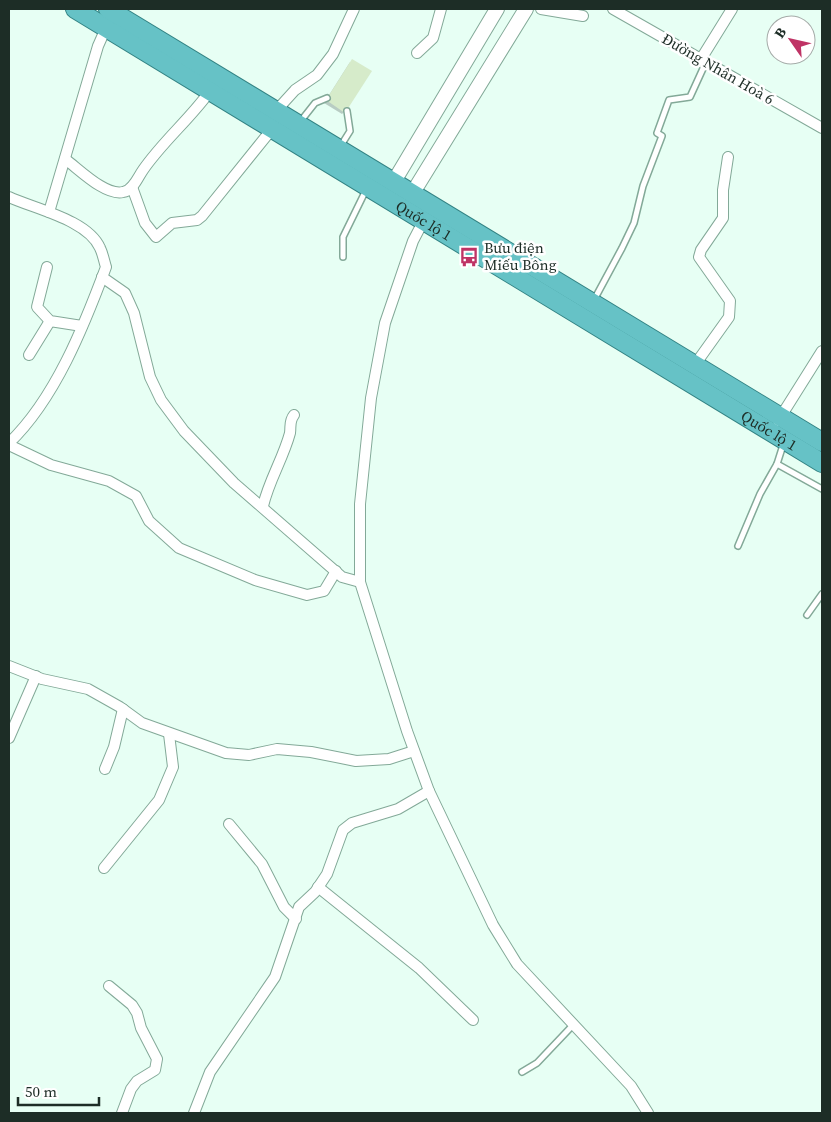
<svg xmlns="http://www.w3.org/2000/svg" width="831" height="1122" viewBox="0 0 831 1122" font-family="'Source Serif 4',serif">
<rect width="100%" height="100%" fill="#e7fff4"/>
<path fill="#0003" d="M350,62L344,112L342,114L324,103Z"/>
<path fill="#d6ebca" d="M352,59L372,71L345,113L326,100Z"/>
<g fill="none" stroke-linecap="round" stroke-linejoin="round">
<defs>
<g id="service">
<path d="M300,122L315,103L327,98"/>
<path d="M340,147L350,131L347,111"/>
<path d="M343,257V237L366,190"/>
<path d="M594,300L622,248L634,223L643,186L662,136L657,133L669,100L690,97L706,62"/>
<path d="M784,442L777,464L822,489"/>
<path d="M738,546L760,494L777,464"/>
<path d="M807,615L822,594"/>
<path d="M522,1072L537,1063L574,1024"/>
</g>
<g id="minor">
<path d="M541,9L583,16"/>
<path d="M613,9L822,128"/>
<path d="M417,53L433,38L441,9"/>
<path d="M701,59L732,9"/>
<path d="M275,112L295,90L317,75L333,54L354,9"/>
<path d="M65,159C79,169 105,196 123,192C133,191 138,177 143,170C163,141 190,119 210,91"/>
<path d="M132,187L145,223L156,237L172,223L197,220L202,216L272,129"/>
<path d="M9,197C35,209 88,220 100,248C103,254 104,261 106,267C84,326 55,399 9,443"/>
<path d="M49,212L98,46L106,28"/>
<path d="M425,218L413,241L385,323L371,398L360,504V582L407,731L429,791L493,925L517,964L631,1086L648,1113"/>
<path d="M47,267L37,307L50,321L82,326"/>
<path d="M102,277L125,293L134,313L150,377L161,400L184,431L234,483L342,577L360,582"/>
<path d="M29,355L50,321"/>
<path d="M694,366L729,317L730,301L699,257L701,250L723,218V190L728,157"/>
<path d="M778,421L822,351"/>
<path d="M9,445L51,465L109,481L136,496L149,521L179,548L255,580L307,595L324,591L336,571"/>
<path d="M263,506C269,480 283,459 290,433C291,426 289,421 294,415"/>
<path d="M9,666L42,679L88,689L120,707L142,723L226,753L249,755L277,749L311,752L356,761L389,759L414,751"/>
<path d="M9,738L36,676"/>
<path d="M105,769L114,747L123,709"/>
<path d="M229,824L262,864L284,907L296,919"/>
<path d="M104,868L159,800L173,767L169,734"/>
<path d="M318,887L419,968L473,1020"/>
<path d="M109,986L132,1005L137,1013L141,1028L157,1059L155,1070L137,1081L131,1089L122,1113"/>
<path d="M194,1113L210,1072L275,977L299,907L315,892L327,874L343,830L352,823L398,809L429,791"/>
</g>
<g id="tertiary">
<path d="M393,183L497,9"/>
<path d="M412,194L526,9"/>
</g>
<g id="trunk">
<path id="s1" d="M75,9L822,463"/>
<path d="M108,9L822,442"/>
</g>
</defs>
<use href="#service" stroke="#83a998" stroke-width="8"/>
<use href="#minor" stroke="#83a998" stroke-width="12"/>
<use href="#tertiary" stroke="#83a998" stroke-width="16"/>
<use href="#trunk" stroke="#338384" stroke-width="20"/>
<use href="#service" stroke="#fff" stroke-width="5"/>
<use href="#minor" stroke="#fff" stroke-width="10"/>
<use href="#tertiary" stroke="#fff" stroke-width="14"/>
<use href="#trunk" stroke="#66c2c6" stroke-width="18"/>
</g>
<defs>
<symbol id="bus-bare" viewBox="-9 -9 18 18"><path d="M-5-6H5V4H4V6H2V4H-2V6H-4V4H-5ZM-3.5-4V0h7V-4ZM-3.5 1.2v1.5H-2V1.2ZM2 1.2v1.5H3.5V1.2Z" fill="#bf3365" stroke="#fff" stroke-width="2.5" paint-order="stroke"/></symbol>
</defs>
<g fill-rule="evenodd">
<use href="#bus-bare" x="455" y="243" width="28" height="28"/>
</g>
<g text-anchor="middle" stroke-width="5" stroke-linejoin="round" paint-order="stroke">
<g font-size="15" fill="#1d2d26" stroke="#fff">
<text transform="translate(718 69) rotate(30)" y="5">Đường Nhân Hoà 6</text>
<text dy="5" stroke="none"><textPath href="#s1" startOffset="408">Quốc lộ 1</textPath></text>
<text dy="5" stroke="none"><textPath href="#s1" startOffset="812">Quốc lộ 1</textPath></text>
</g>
<g font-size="15" fill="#1d2d26" stroke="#fff" text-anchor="start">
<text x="484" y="253">Bưu điện<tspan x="484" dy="17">Miếu Bông</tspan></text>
</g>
</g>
<rect width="831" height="1122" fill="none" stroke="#1d2d26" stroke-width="20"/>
<g transform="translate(791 40) rotate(304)"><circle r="24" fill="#ffffff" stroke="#a5aba8"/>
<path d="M0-4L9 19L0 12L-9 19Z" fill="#bf3365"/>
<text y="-8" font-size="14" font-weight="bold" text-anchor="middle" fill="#1d2d26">B</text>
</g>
<path d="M18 1097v8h81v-8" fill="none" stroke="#1d2d26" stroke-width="2.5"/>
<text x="25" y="1097" font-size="15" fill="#1d2d26" stroke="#ffffff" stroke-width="4" paint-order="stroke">50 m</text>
</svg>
